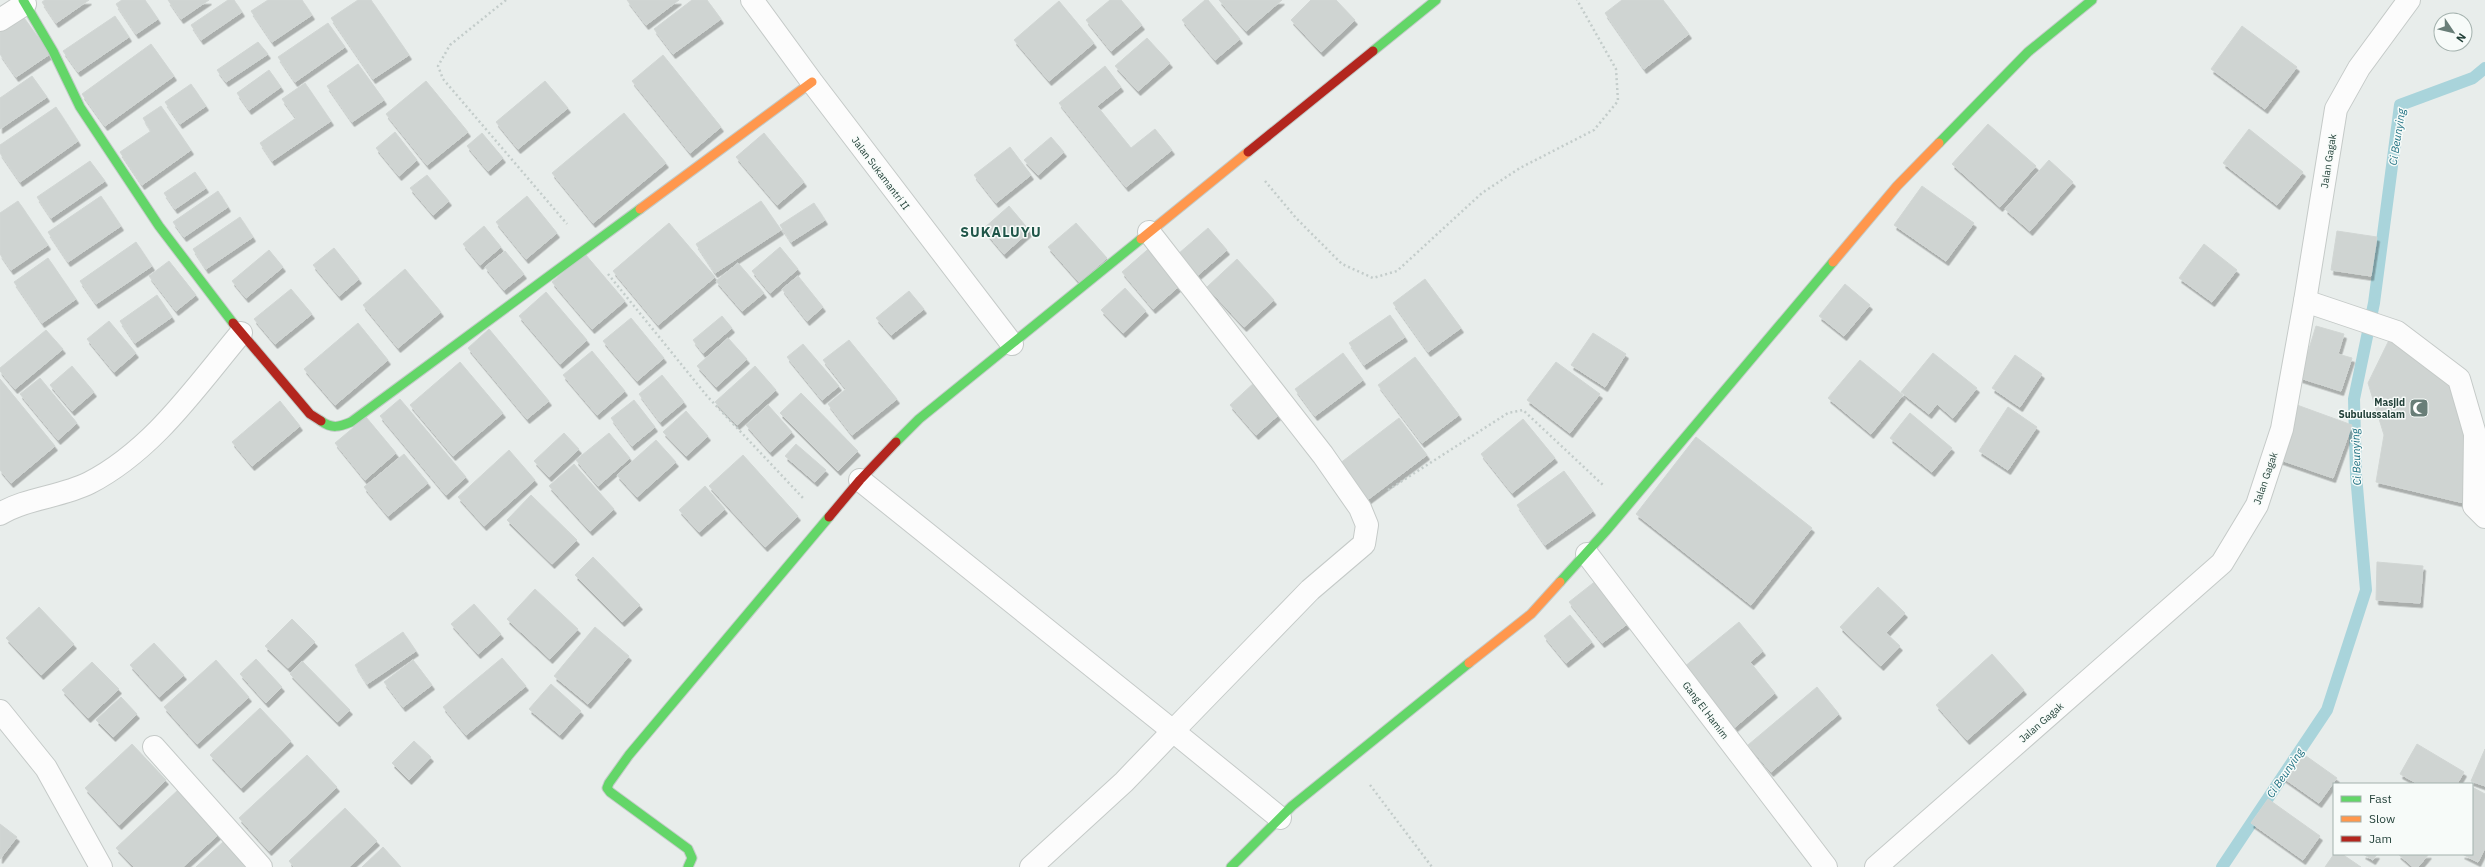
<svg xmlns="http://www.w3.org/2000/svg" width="2485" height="867" viewBox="0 0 2485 867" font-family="'IBM Plex Sans',sans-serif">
<defs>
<filter id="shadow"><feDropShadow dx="2.5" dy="4.5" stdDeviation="0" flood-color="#0004"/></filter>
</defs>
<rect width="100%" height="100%" fill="#e8edeb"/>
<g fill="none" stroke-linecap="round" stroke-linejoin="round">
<path stroke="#a9d4db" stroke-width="12" d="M2222,867L2327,710L2366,590L2356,475L2354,399L2374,303L2400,105L2473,78L2485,68"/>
</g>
<g fill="#cfd4d2" stroke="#d1d6d4" filter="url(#shadow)">
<path d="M45,0H89L56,23L42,2Z"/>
<path d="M122,0H145L158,19L136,34L116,4Z"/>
<path d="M168,0H209L181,19Z"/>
<path d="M228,0H234L242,12L201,40L191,25Z"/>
<path d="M268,0H302L312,15L272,42L251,11Z"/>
<path d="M358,0H371L409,55L373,79L331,18Z"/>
<path d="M627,0H679L646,25Z"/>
<path d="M692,0H707L721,19L673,54L654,29Z"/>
<path d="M1110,0H1121L1142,25L1111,51L1086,20Z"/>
<path d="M1205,0H1208L1240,39L1215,60L1182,20Z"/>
<path d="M1219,0H1282L1246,31Z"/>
<path d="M1311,0H1336L1355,20L1321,52L1291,20Z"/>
<path d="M1622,0H1663L1689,34L1644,69L1605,13Z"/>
<path d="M1059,1L1094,43L1049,81L1014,40Z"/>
<path d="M22,15L50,54L16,77L0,54V30Z"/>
<path d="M115,16L129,37L78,72L63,51Z"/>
<path d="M328,23L345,47L295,82L278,57Z"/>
<path d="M2242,26L2297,67L2265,109L2211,69Z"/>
<path d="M1147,38L1170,63L1138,91L1115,66Z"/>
<path d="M258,42L268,54L226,82L217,70Z"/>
<path d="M151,44L174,76L105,126L82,94Z"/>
<path d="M663,55L721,127L690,153L632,81Z"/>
<path d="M358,64L384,100L352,122L327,86Z"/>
<path d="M1105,66L1121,87L1097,106L1131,148L1155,129L1172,150L1126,187L1059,103Z"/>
<path d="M269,70L281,87L249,110L237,93Z"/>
<path d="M32,76L47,97L0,129V98Z"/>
<path d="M426,81L468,132L427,165L386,114Z"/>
<path d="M545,81L568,108L518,149L496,122Z"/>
<path d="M305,83L331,121L272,161L260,143L296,118L282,99Z"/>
<path d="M191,84L206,106L180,124L165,102Z"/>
<path d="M161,106L191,150L142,185L120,152L151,131L143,118Z"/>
<path d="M56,107L78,141L20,182L0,153V145Z"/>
<path d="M624,113L666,163L593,223L552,173Z"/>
<path d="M1988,124L2036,166L2000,207L1952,164Z"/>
<path d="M2249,129L2303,172L2277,205L2223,163Z"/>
<path d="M395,132L417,160L399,176L376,148Z"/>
<path d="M482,133L503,158L488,171L467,146Z"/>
<path d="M764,133L804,182L777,205L736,157Z"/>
<path d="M1051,137L1064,152L1038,175L1024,160Z"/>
<path d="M1010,147L1031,175L996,203L974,175Z"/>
<path d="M2049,160L2073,182L2030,231L2005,209Z"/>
<path d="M90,161L105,181L51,218L37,197Z"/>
<path d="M195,172L206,188L175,209L164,193Z"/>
<path d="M427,175L449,201L433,215L410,188Z"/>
<path d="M1922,186L1974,223L1946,261L1894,225Z"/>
<path d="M218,191L228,207L184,237L173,222Z"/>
<path d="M101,196L121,226L68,262L48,232Z"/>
<path d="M527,196L557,233L526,259L496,222Z"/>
<path d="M18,201L48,245L11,270L0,254V213Z"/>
<path d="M761,201L781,230L715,273L696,244Z"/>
<path d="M814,203L825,220L791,242L780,225Z"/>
<path d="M1009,206L1030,231L1004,254L983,229Z"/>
<path d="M240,217L253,237L206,269L193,249Z"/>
<path d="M669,223L715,277L658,325L613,271Z"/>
<path d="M1076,223L1107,258L1079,282L1048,247Z"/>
<path d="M484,226L501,247L480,265L463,244Z"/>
<path d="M1208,228L1227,250L1197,276L1178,254Z"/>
<path d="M2337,231L2377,237L2371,276L2331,270Z"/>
<path d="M136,242L152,266L96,304L80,281Z"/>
<path d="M1154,244L1185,281L1153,309L1122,272Z"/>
<path d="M2204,244L2237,270L2212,302L2179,278Z"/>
<path d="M780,247L798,269L770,293L752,271Z"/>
<path d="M334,248L359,279L339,296L313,265Z"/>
<path d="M269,250L283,267L246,298L232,281Z"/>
<path d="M505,251L524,274L504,290L485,267Z"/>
<path d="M585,254L625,301L592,329L552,282Z"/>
<path d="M48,258L76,299L42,323L14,282Z"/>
<path d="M1237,259L1274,300L1244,327L1207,287Z"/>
<path d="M169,261L196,295L176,311L149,276Z"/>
<path d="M738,263L764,293L742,311L716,281Z"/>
<path d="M405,269L441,312L398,348L363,305Z"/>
<path d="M798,276L823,307L807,321L782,289Z"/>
<path d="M1425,279L1461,328L1428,352L1393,303Z"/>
<path d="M1845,284L1870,305L1844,336L1819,316Z"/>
<path d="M1125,288L1146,311L1123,333L1101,310Z"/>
<path d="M291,289L312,314L275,344L254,319Z"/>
<path d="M909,291L924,309L891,335L876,318Z"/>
<path d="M546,292L587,340L560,364L519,316Z"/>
<path d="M157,295L172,317L135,343L120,321Z"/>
<path d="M1390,315L1405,337L1364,365L1349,343Z"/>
<path d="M722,316L732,328L703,353L693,340Z"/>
<path d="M631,318L664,358L637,381L603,341Z"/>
<path d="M109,321L136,353L114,372L87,339Z"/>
<path d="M358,323L388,360L335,405L304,369Z"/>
<path d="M2316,326L2344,334L2338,354L2352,358L2341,391L2300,378Z"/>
<path d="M489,329L549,401L527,419L468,348Z"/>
<path d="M46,330L63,349L15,389L0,371V368Z"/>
<path d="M1593,333L1626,354L1605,387L1571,365Z"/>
<path d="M2391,336L2454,380L2471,432L2468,504L2376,482L2384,435L2368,383Z"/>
<path d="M728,338L747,359L716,387L697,366Z"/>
<path d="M849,340L897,399L852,435L828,404L846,389L823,360Z"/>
<path d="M803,344L839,386L822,400L787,357Z"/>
<path d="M592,351L625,391L597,415L563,375Z"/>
<path d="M1343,353L1363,380L1315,416L1295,389Z"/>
<path d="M1933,353L1977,388L1953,418L1937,404L1929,414L1901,392Z"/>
<path d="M2015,355L2042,374L2020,407L1992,388Z"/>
<path d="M1415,357L1459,415L1422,443L1378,385Z"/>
<path d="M1860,360L1903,395L1871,434L1828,398Z"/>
<path d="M460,362L503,413L453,456L410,405Z"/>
<path d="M1556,362L1600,394L1570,433L1527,400Z"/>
<path d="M72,366L94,392L72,411L50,385Z"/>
<path d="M755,366L776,390L737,425L715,402Z"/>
<path d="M662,375L684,402L660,422L639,394Z"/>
<path d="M40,378L77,423L58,440L20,394Z"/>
<path d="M0,379L55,446L11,483L0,470Z"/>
<path d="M1256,381L1283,411L1256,435L1230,405Z"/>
<path d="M801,393L858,451L838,471L780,413Z"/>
<path d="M400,399L466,477L446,495L380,416Z"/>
<path d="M634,400L655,427L632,446L611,418Z"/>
<path d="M280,401L300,426L252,466L232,442Z"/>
<path d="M768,405L792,432L770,452L746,425Z"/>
<path d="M2297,405L2352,425L2333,478L2278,459Z"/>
<path d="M2008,407L2037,427L2008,470L1979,451Z"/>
<path d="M686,411L708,436L686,456L663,432Z"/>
<path d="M1910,413L1952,448L1932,472L1890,438Z"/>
<path d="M366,417L396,453L365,480L335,443Z"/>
<path d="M1399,418L1427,455L1366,501L1339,464Z"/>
<path d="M1523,419L1555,458L1512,493L1481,454Z"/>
<path d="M564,433L579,449L549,477L534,461Z"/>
<path d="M609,433L630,458L598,486L576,460Z"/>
<path d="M1696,437L1812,528L1751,605L1636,514Z"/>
<path d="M656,440L676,462L637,497L617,475Z"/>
<path d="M796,444L826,470L815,482L785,456Z"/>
<path d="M509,450L535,480L484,526L458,497Z"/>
<path d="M404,454L428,483L388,516L364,487Z"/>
<path d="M743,455L798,516L765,547L709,486Z"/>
<path d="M574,464L614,509L590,531L549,486Z"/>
<path d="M1564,471L1593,511L1545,545L1517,505Z"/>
<path d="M705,486L725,509L699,532L679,510Z"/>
<path d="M531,495L577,540L552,564L507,520Z"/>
<path d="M593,557L640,605L622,622L575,575Z"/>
<path d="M2377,562L2423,566L2420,603L2376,600Z"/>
<path d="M1597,580L1630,622L1602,643L1569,602Z"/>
<path d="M1878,587L1905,613L1886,633L1900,646L1881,666L1840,627Z"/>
<path d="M535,589L578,629L550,659L507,619Z"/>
<path d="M474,604L501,634L478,654L451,624Z"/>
<path d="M39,607L74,644L41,675L6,638Z"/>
<path d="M1570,615L1592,642L1566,663L1544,636Z"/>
<path d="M292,619L315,642L288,668L265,646Z"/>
<path d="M1739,622L1763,651L1750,662L1775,693L1734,728L1684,667Z"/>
<path d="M595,627L629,656L588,704L554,676Z"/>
<path d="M403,632L416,651L367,684L355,665Z"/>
<path d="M154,643L184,675L159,697L130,665Z"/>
<path d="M1992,654L2024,690L1967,740L1936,705Z"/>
<path d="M502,658L526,686L466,735L443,707Z"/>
<path d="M256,659L282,687L266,703L240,674Z"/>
<path d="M216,660L249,697L197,744L164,707Z"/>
<path d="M413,660L432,685L403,707L384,682Z"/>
<path d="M302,661L350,710L337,722L290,674Z"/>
<path d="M92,662L119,689L88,718L62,690Z"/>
<path d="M551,684L581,711L560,735L529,709Z"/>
<path d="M1817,687L1839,714L1771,772L1748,745Z"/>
<path d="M121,697L137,714L113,737L96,720Z"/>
<path d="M260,708L291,741L241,788L210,755Z"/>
<path d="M414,741L431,757L409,780L392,763Z"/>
<path d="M132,744L166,780L119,825L85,788Z"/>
<path d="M2417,744L2464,772L2457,784H2418L2400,774Z"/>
<path d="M2485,749V786L2471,781Z"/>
<path d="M2299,751L2337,778L2319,803L2282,777Z"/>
<path d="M307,755L337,787L269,851L239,818Z"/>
<path d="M2472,787L2485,794V848L2478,862L2462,854H2472Z"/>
<path d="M179,789L220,833L183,867H134L116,848Z"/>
<path d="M2268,799L2320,836L2303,860L2251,823Z"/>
<path d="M345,808L377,841L349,867H294L289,861Z"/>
<path d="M0,824L17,837L0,859Z"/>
<path d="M224,841L248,867H196Z"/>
<path d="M383,847L401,867H362Z"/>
<path d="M2334,854H2342L2361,867H2325Z"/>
<path d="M2363,854H2377L2373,860Z"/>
<path d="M2398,854H2429L2418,867H2413Z"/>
</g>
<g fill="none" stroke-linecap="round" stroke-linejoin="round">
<defs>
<g id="street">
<path d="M752,0L812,82L1012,344"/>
<path d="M0,20L25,4"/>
<path d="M2305,301L2397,332L2459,379L2475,434L2474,506L2485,517"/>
<path d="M860,480L1173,731L1310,590L1364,544L1367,525L1360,508L1323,455L1149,232"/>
<path d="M0,514C26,498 61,497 89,483C153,450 195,388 241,333"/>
<path d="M1587,554L1826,867"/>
<path d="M0,711L46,768L101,867"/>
<path d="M154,747L261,867"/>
<path d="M1031,867L1124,782L1173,731L1280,818"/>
<path d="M1876,867L2222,563L2257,505L2282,429L2305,301L2336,109L2359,68L2409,0"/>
</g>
<g id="fast">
<path d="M23,0L53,51L80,107L159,226L233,323"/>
<path d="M1373,51L1436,0"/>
<path d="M1939,143L2028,52L2092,0"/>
<path d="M321,421C332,429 339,427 351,422L640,209"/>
<path d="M896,442L919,419L1141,239"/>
<path d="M1560,582L1606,531L1833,262"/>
<path d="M688,867L692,858L688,849L610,792L607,788L609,783L629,755L829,517"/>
<path d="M1231,867L1292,806L1469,663"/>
</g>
<g id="slow">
<path d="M640,209L812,82"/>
<path d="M1141,239L1248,152"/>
<path d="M1833,262L1897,186L1939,143"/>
<path d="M1469,663L1531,614L1560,582"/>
</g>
<g id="jam">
<path d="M1248,152L1373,51"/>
<path d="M233,323L310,414L321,421"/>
<path d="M829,517L860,480L896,442"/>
</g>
</defs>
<use href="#street" stroke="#c5cac8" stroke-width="24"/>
<use href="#fast" stroke="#c3cbc8" stroke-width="11"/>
<use href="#slow" stroke="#c3cbc8" stroke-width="11"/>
<use href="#jam" stroke="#c3cbc8" stroke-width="11"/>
<g stroke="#c3ccca" stroke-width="2.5" stroke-dasharray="2 3" stroke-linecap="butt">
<path d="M506,0L450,45L438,66L443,79L567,224"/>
<path d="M1265,181L1296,218L1342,264L1373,278L1397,271L1482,193L1520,168L1594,130L1618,101L1616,69L1577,0"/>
<path d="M608,274L707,396L803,498"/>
<path d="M1388,490L1508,413L1523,410L1603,485"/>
<path d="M1370,785L1432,867"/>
</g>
<use href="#street" stroke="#fcfcfc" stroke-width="22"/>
<use href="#fast" stroke="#63d668" stroke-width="9"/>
<use href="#slow" stroke="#ff974d" stroke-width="9"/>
<use href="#jam" stroke="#b3261e" stroke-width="9"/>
</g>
<defs>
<symbol id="mosque-square" viewBox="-11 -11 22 22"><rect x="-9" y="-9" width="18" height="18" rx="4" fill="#697e78" stroke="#f7fbf9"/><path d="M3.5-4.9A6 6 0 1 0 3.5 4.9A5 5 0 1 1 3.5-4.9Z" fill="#fff"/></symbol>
</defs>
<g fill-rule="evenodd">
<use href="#mosque-square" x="2408" y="397" width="22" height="22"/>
</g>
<g text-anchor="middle" stroke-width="3" stroke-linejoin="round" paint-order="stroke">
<g font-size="10" fill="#24423a" stroke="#f7fbf9">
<text transform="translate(2328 161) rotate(-81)" y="4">Jalan Gagak</text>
<text transform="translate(881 173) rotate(53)" y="4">Jalan Sukamantri II</text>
<text transform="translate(2265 478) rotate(-71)" y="4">Jalan Gagak</text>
<text transform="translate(1706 710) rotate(53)" y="4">Gang El Hamim</text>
<text transform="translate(2041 722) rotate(-41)" y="4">Jalan Gagak</text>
</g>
<g font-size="10" font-weight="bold" fill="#24423a" stroke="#f7fbf9" text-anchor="end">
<text x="2405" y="406">Masjid<tspan x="2405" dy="12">Subulussalam</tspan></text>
</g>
<g font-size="11" font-style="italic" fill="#1c6f80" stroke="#f7fbf9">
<text transform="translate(2397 137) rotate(-81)" y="4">Ci Beunying</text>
<text transform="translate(2356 457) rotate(-92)" y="4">Ci Beunying</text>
<text transform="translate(2285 773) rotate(-56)" y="4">Ci Beunying</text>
</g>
<g font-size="14" font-weight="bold" letter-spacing="1" fill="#1f5548" stroke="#f7fbf9">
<text x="1001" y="237">SUKALUYU</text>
</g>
</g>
<rect x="2333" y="783" width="140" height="72" fill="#f7fbf9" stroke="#a3b1ad"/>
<rect x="2341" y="796" width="20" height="6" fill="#63d668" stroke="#a3b1ad"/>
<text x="2369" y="803" font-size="12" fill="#24423a">Fast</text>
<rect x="2341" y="816" width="20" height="6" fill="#ff974d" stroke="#a3b1ad"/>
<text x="2369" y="823" font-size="12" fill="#24423a">Slow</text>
<rect x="2341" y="836" width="20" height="6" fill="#b3261e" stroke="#a3b1ad"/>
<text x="2369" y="843" font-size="12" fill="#24423a">Jam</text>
<g transform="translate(2453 32) rotate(125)"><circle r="19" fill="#f7fbf9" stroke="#a3b1ad"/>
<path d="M0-3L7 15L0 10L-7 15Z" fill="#697e78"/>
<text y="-6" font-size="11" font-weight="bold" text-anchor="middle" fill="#24423a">N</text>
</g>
</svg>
